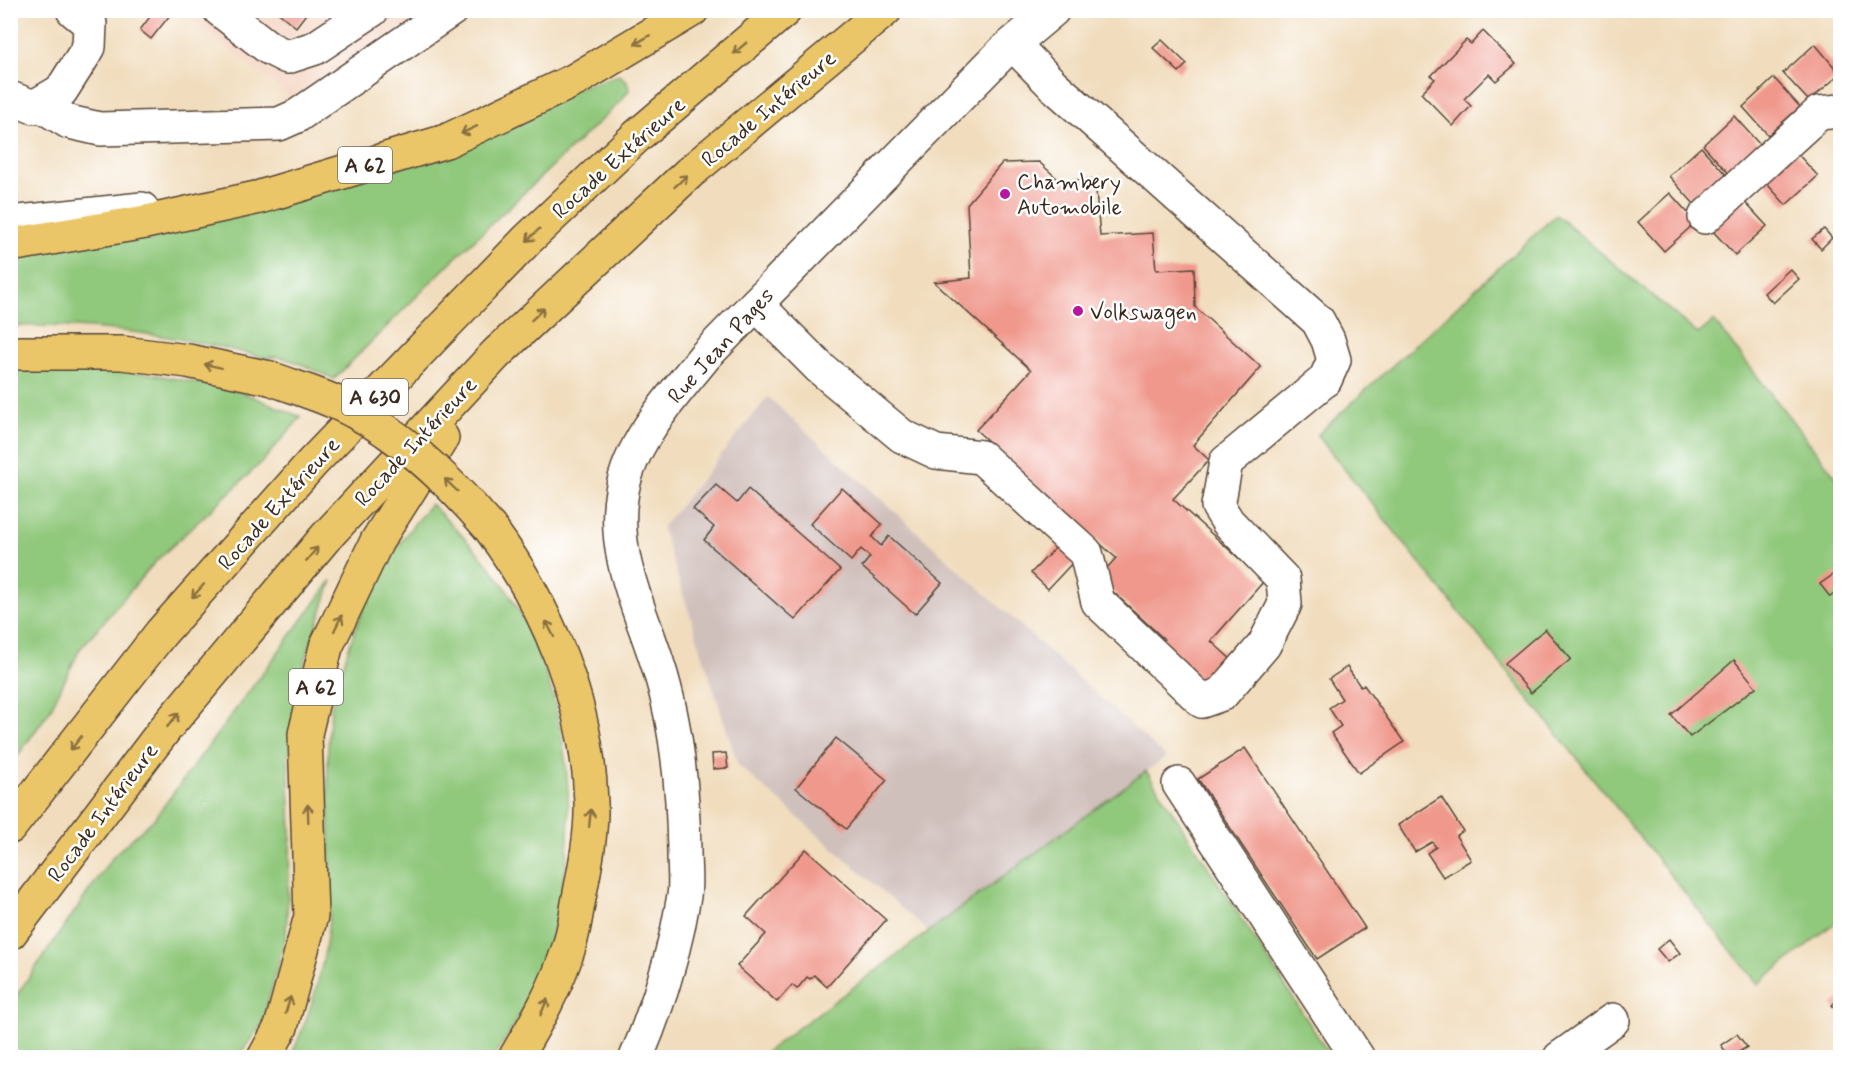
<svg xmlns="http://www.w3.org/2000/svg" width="1851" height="1068" viewBox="0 0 1851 1068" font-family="Mynerve,sans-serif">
<rect width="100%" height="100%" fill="#fff"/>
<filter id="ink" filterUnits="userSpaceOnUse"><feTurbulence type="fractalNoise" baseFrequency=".0167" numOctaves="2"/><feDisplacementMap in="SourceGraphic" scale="12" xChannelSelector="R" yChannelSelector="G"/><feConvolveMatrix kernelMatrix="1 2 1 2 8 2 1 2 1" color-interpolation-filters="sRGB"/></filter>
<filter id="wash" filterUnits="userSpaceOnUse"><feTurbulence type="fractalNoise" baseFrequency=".008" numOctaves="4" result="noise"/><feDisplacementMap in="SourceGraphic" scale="24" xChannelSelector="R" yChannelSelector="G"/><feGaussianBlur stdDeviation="1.35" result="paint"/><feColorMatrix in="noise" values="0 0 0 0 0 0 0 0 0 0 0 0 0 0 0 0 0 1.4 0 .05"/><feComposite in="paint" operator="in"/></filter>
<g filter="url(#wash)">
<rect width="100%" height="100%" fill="#f1ddbe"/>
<path fill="#f4d3c0" d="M180,11H426L295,101Z"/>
<path fill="#d0c0bc" d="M768,397L1166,757L929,932L738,765L662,528Z"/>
<g fill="#90c87b" stroke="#66794c" stroke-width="1.5">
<path d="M619,75L627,81L629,90L621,101L451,262L334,379C318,372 301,363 283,358C276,355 269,359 261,357C178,335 96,324 11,326L10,253L64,247Z"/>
<path d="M1556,215L1698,334L1714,321L1840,482V919L1758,984L1317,435Z"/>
<path d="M44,365L152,374L239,391L301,417L262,462L155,562L80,649L49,712L11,765V367Z"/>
<path d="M431,504C460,533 490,562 511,597C592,734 589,929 493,1057L290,1058C311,1013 325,968 329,919C335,849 322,779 331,710C333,695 339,680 343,666C363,600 385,556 431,504Z"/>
<path d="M332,580L303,667L288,758L291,833L286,936L262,1024L238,1057L11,1058V1003L114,855L154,819Z"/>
<path d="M1146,771L1331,1057H759Z"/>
</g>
<g id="blocks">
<g fill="#f0988c">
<path d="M155,10H174L151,39L140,30Z"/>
<path d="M275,10H309L296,27Z"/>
<path d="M1483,31L1516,64L1496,81L1489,74L1464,99L1471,106L1453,126L1421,93L1435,79L1431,76L1466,40L1471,44Z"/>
<path d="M1162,40L1187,64L1179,72L1153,48Z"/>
<path d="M1815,44L1840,74L1809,101L1783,73Z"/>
<path d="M1774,78L1800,107L1768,135L1743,107Z"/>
<path d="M1734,116L1760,145L1729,174L1703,145Z"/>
<path d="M1701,147L1727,176L1695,205L1669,176Z"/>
<path d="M1792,148L1818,176L1786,205L1760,176Z"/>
<path d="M1039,162L1060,181L1095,179L1100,236L1153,233L1156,270L1194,268L1195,307L1261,367L1193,445L1209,460L1173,499L1264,581L1211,641L1235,663L1210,691L1158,646L1164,639L1098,578L1116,558L976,430L1031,370L934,282L971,278L967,204L1002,163Z"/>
<path d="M1670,193L1696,222L1664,251L1638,222Z"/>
<path d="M1741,198L1767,226L1735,255L1709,227Z"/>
<path d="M1824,229L1832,238L1821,249L1812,239Z"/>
<path d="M1790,269L1799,279L1773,303L1764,293Z"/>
<path d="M716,485L737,503L748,489L840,570L795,620L704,540L714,527L693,509Z"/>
<path d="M842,488L882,524L872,537L881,546L889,536L942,583L915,614L862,567L870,557L861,549L851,561L810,524Z"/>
<path d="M1059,544L1075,560L1048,589L1031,573Z"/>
<path d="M1837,572L1840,577V589L1830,597L1820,584Z"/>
<path d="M1545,629L1571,659L1531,693L1505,663Z"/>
<path d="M1734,660L1756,687L1690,737L1671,715Z"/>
<path d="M1347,667L1360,686L1364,685L1404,742L1359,773L1331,733L1341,726L1329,708L1342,699L1329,679Z"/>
<path d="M836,738L887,780L846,829L796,788Z"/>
<path d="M1245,748L1365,928L1317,959L1198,779Z"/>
<path d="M726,753L728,768L713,769L712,754Z"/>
<path d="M1441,797L1463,831L1456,836L1471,860L1443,877L1427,853L1436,847L1432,842L1415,852L1398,825Z"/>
<path d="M806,849L886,920L827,987L814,975L810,979L807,977L797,989L792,985L777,1002L737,966L766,934L746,916Z"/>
<path d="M1669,939L1680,953L1668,962L1657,949Z"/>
<path d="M1840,998V1015L1832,1005Z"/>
<path d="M1737,1034L1747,1047L1730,1058L1721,1045Z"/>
</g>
</g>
</g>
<g filter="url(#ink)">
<use href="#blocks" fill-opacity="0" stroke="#564536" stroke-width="1.5"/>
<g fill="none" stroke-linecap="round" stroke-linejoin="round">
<defs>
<g id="minor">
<path d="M220,10L269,48L287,57L315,48L372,10"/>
<path d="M10,98L34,107L61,91L89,47L90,24L73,10"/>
<path d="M39,104L69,122L100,129L279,124L297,116L451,10"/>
<path d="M1705,217L1819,113L1840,111"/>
<path d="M10,223L142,209"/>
<path d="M756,304L820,368L902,436L936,452L981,457L1086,553L1098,602L1202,701L1222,694L1264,645L1285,604L1283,579L1228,522L1218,506L1226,462L1325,380L1334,360L1328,340L1318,321L1053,85L1013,44"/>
<path d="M1179,784L1358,1058"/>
<path d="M636,1058C658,1007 675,951 684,896C686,882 684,866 684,851C683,788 677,722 657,662C639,606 611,552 622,491C631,440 674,395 705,356L1003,52L1053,10"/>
<path d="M1560,1058L1613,1020"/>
</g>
<g id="highway">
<path d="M10,245L146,222L260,197L446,141L575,80L692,10"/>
<path d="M10,353H122L188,361L270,378"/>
<path d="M490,528C548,607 588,703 591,802C592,833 585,867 579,898C576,914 574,931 569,947C557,986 536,1023 515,1058"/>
<path d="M10,827L161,633L313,462L528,239L637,136L785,10"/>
<path d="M10,933L165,729L325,538L496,354L689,173L885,10"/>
<path d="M264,1058L281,1027L311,916L305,734L326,647L377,541L442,438"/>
</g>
</defs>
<use href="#minor" stroke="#564536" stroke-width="36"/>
<use href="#highway" stroke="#564536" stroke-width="36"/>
<use href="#minor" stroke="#fff" stroke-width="33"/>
<use href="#highway" stroke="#ebc669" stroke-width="33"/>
<defs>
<path id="highway-bridge" d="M270,378C291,386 314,393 335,402C396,429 447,478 490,528"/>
</defs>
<use href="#highway-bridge" stroke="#564536" stroke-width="36" stroke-linecap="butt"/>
<use href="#highway-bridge" stroke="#ebc669" stroke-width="33"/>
</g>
<defs><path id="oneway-shaft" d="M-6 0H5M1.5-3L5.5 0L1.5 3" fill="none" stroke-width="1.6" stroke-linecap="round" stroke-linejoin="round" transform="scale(1.5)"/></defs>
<g stroke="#8a7040">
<use href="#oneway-shaft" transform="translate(642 40) rotate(149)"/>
<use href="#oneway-shaft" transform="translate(740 48) rotate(140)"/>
<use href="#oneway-shaft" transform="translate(469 130) rotate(155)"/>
<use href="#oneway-shaft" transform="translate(681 181) rotate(-43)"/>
<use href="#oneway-shaft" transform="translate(533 235) rotate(136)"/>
<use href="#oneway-shaft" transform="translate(538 314) rotate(-43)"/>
<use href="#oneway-shaft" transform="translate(213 366) rotate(-168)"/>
<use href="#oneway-shaft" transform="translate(451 485) rotate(-136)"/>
<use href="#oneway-shaft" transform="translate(312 554) rotate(-50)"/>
<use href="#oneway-shaft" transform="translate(198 591) rotate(132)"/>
<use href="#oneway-shaft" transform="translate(338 623) rotate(-64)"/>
<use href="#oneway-shaft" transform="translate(550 629) rotate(-117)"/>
<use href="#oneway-shaft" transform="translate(173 720) rotate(-50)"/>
<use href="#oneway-shaft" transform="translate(76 743) rotate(128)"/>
<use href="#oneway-shaft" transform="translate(308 813) rotate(-92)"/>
<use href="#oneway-shaft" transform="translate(590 818) rotate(-84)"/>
<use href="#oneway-shaft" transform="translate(288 1005) rotate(-73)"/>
<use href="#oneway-shaft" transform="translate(544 1007) rotate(-67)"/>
</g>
</g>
<g fill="#b5179e" stroke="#fff" stroke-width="2">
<circle cx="1005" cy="194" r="6"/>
<circle cx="1078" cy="311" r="6"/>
</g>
<g text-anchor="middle" stroke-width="5" stroke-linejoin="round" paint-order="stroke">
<g fill="#fff" stroke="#766a62" stroke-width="1.5">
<rect x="338" y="147" width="54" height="36" rx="4.5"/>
<rect x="342" y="379" width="66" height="36" rx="4.5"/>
<rect x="289" y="669" width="54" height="36" rx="4.5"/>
</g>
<g font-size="21" font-weight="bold" fill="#3b2a1e">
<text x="365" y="172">A 62</text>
<text x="375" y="404">A 630</text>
<text x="316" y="694">A 62</text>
</g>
<g font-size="22" fill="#3b2a1e" stroke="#fff">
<text transform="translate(768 108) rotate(-40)" y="8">Rocade Intérieure</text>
<text transform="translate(618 157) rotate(-42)" y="8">Rocade Extérieure</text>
<text transform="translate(720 345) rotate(-48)" y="8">Rue Jean Pages</text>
<text transform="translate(415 441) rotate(-47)" y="8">Rocade Intérieure</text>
<text transform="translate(278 503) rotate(-48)" y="8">Rocade Extérieure</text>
<text transform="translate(102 812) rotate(-53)" y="8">Rocade Intérieure</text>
</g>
<g font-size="22" fill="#3b2a1e" stroke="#fff" text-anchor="start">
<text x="1017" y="189">Chambery<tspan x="1017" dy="25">Automobile</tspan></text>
<text x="1090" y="319">Volkswagen</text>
</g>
</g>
<rect width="1851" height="1068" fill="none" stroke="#fff" stroke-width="36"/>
</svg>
